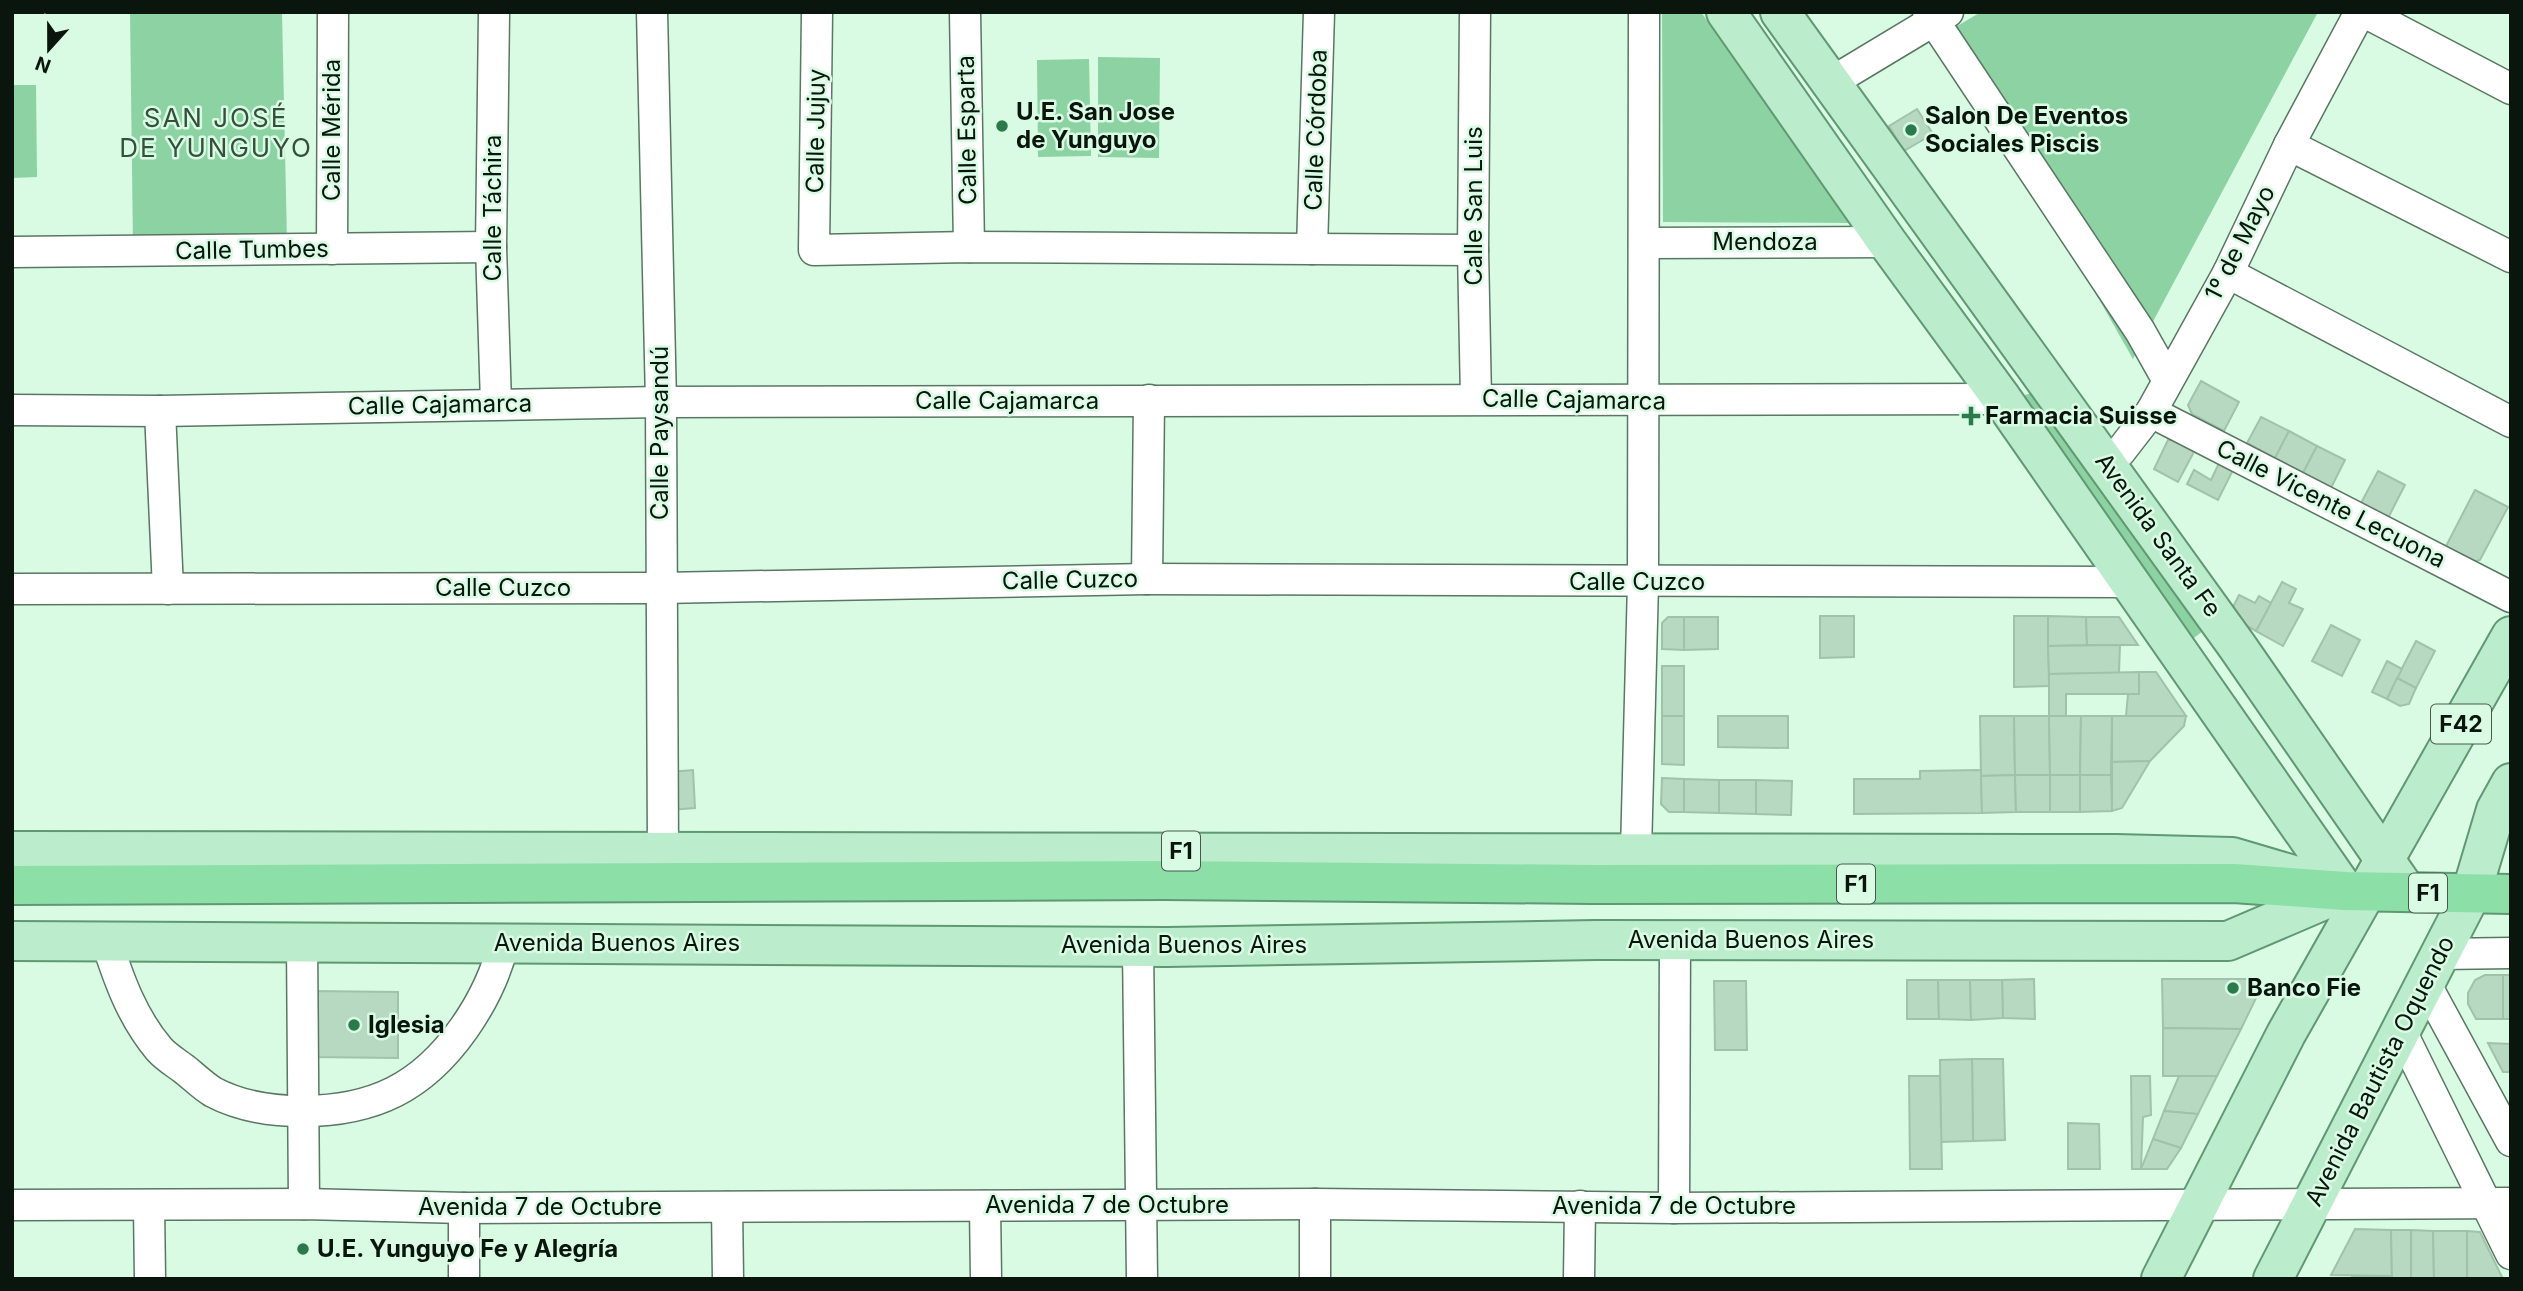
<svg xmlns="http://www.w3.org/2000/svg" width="2523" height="1291" viewBox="0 0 2523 1291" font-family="Inter,sans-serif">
<rect width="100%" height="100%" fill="#d9fbe3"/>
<g fill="#8cd2a2">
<path d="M130,12H282L287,242L133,244Z"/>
<path d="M1662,12H1701L1850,223L1663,222Z"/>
<path d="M1981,12H2318L2133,359L1947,32Z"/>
<path d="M1098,57L1160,58L1159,158L1098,157Z"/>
<path d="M1089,59L1091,156L1038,157L1037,60Z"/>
<path d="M12,85H36L37,177L12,178Z"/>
<path d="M2032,393L2204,630L2194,638L2022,401L2025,395Z"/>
</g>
<g fill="#b8d9c1" stroke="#a1c2aa" stroke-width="2">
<path d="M1917,109L1933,134L1904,151L1889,126Z"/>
<path d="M2201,381L2239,402L2224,431L2192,414L2188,405Z"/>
<path d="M2261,417L2289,431L2275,458L2247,443Z"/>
<path d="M2289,431L2317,446L2303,473L2275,458Z"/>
<path d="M2168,440H2176L2195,450L2178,482L2154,469Z"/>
<path d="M2317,446L2345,460L2331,488L2303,473Z"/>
<path d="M2219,463L2233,470L2218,500L2187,484L2194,470L2211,480Z"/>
<path d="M2378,471L2405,485L2388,518L2361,503Z"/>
<path d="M2475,490L2508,507L2480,560L2472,562L2445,548Z"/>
<path d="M2282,582L2296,589L2289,603L2303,609L2283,646L2256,631Z"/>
<path d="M2239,595L2255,603L2259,596L2271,603L2256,631L2245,625L2233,607Z"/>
<path d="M1820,616H1854V657L1820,658Z"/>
<path d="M2014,616H2048L2049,686L2014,687Z"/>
<path d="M2048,616L2086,617L2087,645L2048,646Z"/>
<path d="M1668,617H1684V650L1662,649V623Z"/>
<path d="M1684,617H1718V649L1684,650Z"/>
<path d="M2086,617H2119L2138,645H2087Z"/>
<path d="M2331,625L2360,640L2342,676L2312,661Z"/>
<path d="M2416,641L2435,651L2416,688L2397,678Z"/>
<path d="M2120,645L2119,673L2049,674L2048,646Z"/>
<path d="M2387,661L2402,669L2387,699L2372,692Z"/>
<rect x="1662" y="666" width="22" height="50"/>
<path d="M2139,672H2156L2186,716H2126L2128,694H2139Z"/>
<path d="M2139,672V694H2066V716H2049V674Z"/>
<path d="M2397,678L2416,688L2409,704L2400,706L2387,699Z"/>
<path d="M1662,716H1684V765L1662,764Z"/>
<path d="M1718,716H1788V748L1718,747Z"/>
<path d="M1980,716H2014L2015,775L1981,776Z"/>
<path d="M2014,716H2049L2050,775H2015Z"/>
<path d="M2049,716H2081L2080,775H2050Z"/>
<path d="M2081,716H2112L2111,775H2080Z"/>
<path d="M2112,716H2186L2184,726L2150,761L2112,762Z"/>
<path d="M2150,761L2122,808L2112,811V762Z"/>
<path d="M693,770L695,808L670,810L669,772Z"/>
<path d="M1981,770L1982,813L1854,814V779H1920V771Z"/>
<path d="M2015,775L2016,812L1982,813L1981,776Z"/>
<path d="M2015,775H2050V812H2016Z"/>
<rect x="2050" y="775" width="30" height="37"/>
<path d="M2080,775H2111L2112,811L2080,812Z"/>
<path d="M1662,778L1684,779V812H1669L1661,804Z"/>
<path d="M1684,779L1719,780V813L1684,812Z"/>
<path d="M1719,780H1756V814L1719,813Z"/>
<path d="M1756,780L1792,781L1791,815L1756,814Z"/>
<path d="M2485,975H2503V1019H2476L2468,1004V993L2475,980Z"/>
<rect x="2503" y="975" width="8" height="44"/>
<path d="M2034,979L2035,1019L2003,1018L2002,980Z"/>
<path d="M2162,979H2248L2259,992L2241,1029L2163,1028Z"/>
<path d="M1907,980H1938L1939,1019H1907Z"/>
<path d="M1938,980H1970L1971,1020L1939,1019Z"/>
<path d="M1970,980H2002L2003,1018L1971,1020Z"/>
<path d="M1714,981H1746L1747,1050H1715Z"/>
<path d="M311,991L398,992V1058L310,1057Z"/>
<path d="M2163,1028L2241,1029L2217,1076H2163Z"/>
<path d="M2488,1043L2511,1044V1072H2503Z"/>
<path d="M1972,1059H2003L2005,1140L1973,1141Z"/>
<path d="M1972,1059L1973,1141L1941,1142L1940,1060Z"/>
<path d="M1909,1076H1940L1942,1169H1910Z"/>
<path d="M2131,1076H2150L2151,1115L2143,1117L2141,1169H2132Z"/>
<path d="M2179,1076H2217L2198,1114L2164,1111Z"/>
<path d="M2164,1111L2198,1114L2181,1148L2153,1139Z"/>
<path d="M2068,1123L2099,1124L2100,1169H2068Z"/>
<path d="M2153,1139L2181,1148L2167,1169H2141Z"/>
<path d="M2355,1229L2391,1230L2392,1276L2331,1275Z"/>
<path d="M2391,1230H2411V1279H2392Z"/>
<path d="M2411,1230L2433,1231L2434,1279H2411Z"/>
<path d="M2433,1231H2467V1279H2434Z"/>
<path d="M2467,1231L2480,1232L2503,1279H2467Z"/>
<rect x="2352" y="1276" width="40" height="3"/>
</g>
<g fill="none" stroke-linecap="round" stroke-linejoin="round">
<defs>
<g id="minor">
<path d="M494,12L491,247L496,403"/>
<path d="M652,12L661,402L663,854"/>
<path d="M817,12L814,250L969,247L1473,250"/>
<path d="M965,12L969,247"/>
<path d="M1475,12L1473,250L1476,399"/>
<path d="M1928,12L2140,331L2167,379"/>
<path d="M2364,12L2511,89"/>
<path d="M1830,83L1948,12"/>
<path d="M2289,145L2511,257"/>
<path d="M1644,243L1887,242"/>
<path d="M332,249L333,12"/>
<path d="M1312,249L1319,12"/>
<path d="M12,252L491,247"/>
<path d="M2228,273L2511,422"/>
<path d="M12,410L160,411L661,402L2002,399"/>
<path d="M160,411L168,589"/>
<path d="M2151,412L2511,597"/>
<path d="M2105,461L2120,452L2151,412L2228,273L2289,145L2360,12"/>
<path d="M1147,579L1149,400"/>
<path d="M12,589L661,588L1147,579L2129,582"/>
<path d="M1636,852L1643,583L1644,12"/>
<path d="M106,940C119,980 132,1017 159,1049C166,1057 176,1063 184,1069C193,1076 203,1086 213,1092C262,1118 344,1117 394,1092C448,1065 490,999 504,942"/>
<path d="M302,941L304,1204"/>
<path d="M1138,947L1142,1279"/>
<path d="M2441,954L2511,953"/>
<path d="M2425,983L2511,1141"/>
<path d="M2401,1031L2511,1254"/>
<path d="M1315,1204V1279"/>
<path d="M12,1205L304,1204L464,1208L1315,1204L1674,1208L2511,1203"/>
<path d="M149,1206L150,1279"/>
<path d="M985,1206L986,1279"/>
<path d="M727,1207L728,1279"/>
<path d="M464,1208V1279"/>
<path d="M1674,1208L1675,939"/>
<path d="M1579,1279L1580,1206"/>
</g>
<g id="major">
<path d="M1726,12L1887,242L2002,399L2345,891"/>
<path d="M1780,12L2237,646L2407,892"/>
<path d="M12,851L2116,854L2232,857L2310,880"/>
<path d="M12,941L1167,947L1596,940L2228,941L2345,891"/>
<path d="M2161,1279L2286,1034L2511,636"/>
<path d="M2273,1279L2471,894L2496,810L2511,783"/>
</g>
<path id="highway" d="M12,885L1163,880L1592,884L2234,883L2345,891L2511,894"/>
</defs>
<use href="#minor" stroke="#597762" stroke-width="33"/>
<use href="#major" stroke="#5f9872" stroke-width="42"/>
<use href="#highway" stroke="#5f9872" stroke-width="42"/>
<use href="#minor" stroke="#fff" stroke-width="30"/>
<use href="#major" stroke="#bbeccb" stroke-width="38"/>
<use href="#highway" stroke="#8ddfa8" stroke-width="38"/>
</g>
<g fill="#2a7a4b" stroke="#d9fbe3" stroke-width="2.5">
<circle cx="1002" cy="126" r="7"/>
<circle cx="1911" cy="130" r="7"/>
<path d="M1967.5 405.5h7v7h7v7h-7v7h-7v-7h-7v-7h7z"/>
<circle cx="2233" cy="988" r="7"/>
<circle cx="354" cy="1025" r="7"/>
<circle cx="303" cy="1249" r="7"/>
</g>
<g text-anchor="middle" stroke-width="5" stroke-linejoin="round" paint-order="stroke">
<g fill="#d9fbe3" stroke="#475a4d" stroke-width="2">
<rect x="2431" y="704.5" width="60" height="39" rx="5"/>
<rect x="1162" y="831.5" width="38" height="39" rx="5"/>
<rect x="1837" y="864.5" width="38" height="39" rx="5"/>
<rect x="2409" y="873.5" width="38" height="39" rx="5"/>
</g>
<g font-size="23" font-weight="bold" fill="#09150d">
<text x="2461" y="732">F42</text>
<text x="1181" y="859">F1</text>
<text x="1856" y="892">F1</text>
<text x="2428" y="901">F1</text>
</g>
<g font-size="24" font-weight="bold" fill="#09150d" stroke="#d9fbe3" text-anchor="start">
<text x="1016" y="120">U.E. San Jose<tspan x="1016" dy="28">de Yunguyo</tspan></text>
<text x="1925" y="124">Salon De Eventos<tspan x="1925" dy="28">Sociales Piscis</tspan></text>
<text x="1985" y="424">Farmacia Suisse</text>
<text x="2247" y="996">Banco Fie</text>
<text x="368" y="1033">Iglesia</text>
<text x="317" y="1257">U.E. Yunguyo Fe y Alegría</text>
</g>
<g font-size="24" fill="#09150d" stroke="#d9fbe3">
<text transform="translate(332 130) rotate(-90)" y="8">Calle Mérida</text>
<text transform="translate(967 130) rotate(-91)" y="8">Calle Esparta</text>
<text transform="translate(1316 130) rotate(-88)" y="8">Calle Córdoba</text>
<text transform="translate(816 131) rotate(-89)" y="8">Calle Jujuy</text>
<text transform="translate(1474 206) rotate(-90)" y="8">Calle San Luis</text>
<text transform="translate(493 208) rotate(-90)" y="8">Calle Táchira</text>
<text x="1765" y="250">Mendoza</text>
<text transform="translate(2240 243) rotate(-63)" y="8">1º de Mayo</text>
<text transform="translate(252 250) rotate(-1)" y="8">Calle Tumbes</text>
<text transform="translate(1574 400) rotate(1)" y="8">Calle Cajamarca</text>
<text x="1007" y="409">Calle Cajamarca</text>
<text transform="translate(440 405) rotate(-1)" y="8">Calle Cajamarca</text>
<text transform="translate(660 433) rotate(-90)" y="8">Calle Paysandú</text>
<text transform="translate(2331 504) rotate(27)" y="8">Calle Vicente Lecuona</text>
<text transform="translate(2158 535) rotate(54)" y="8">Avenida Santa Fe</text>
<text transform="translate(1070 580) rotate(-1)" y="8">Calle Cuzco</text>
<text x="1637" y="590">Calle Cuzco</text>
<text x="503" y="596">Calle Cuzco</text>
<text x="1751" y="948">Avenida Buenos Aires</text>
<text x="617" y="951">Avenida Buenos Aires</text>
<text x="1184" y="953">Avenida Buenos Aires</text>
<text transform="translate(2380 1071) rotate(-63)" y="8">Avenida Bautista Oquendo</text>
<text x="1107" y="1213">Avenida 7 de Octubre</text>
<text x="1674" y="1214">Avenida 7 de Octubre</text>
<text x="540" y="1215">Avenida 7 de Octubre</text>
</g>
<g font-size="26" letter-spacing="2" fill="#33503c" stroke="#d9fbe3">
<text x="216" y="127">SAN JOSÉ<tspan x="216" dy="30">DE YUNGUYO</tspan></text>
</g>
</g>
<rect width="2523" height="1291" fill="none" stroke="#09150d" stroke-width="28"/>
<g transform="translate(49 49) rotate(201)" stroke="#d9fbe3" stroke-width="5" paint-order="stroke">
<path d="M0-5L12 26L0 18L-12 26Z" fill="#09150d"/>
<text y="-10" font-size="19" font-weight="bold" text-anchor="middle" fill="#09150d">N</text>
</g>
</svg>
